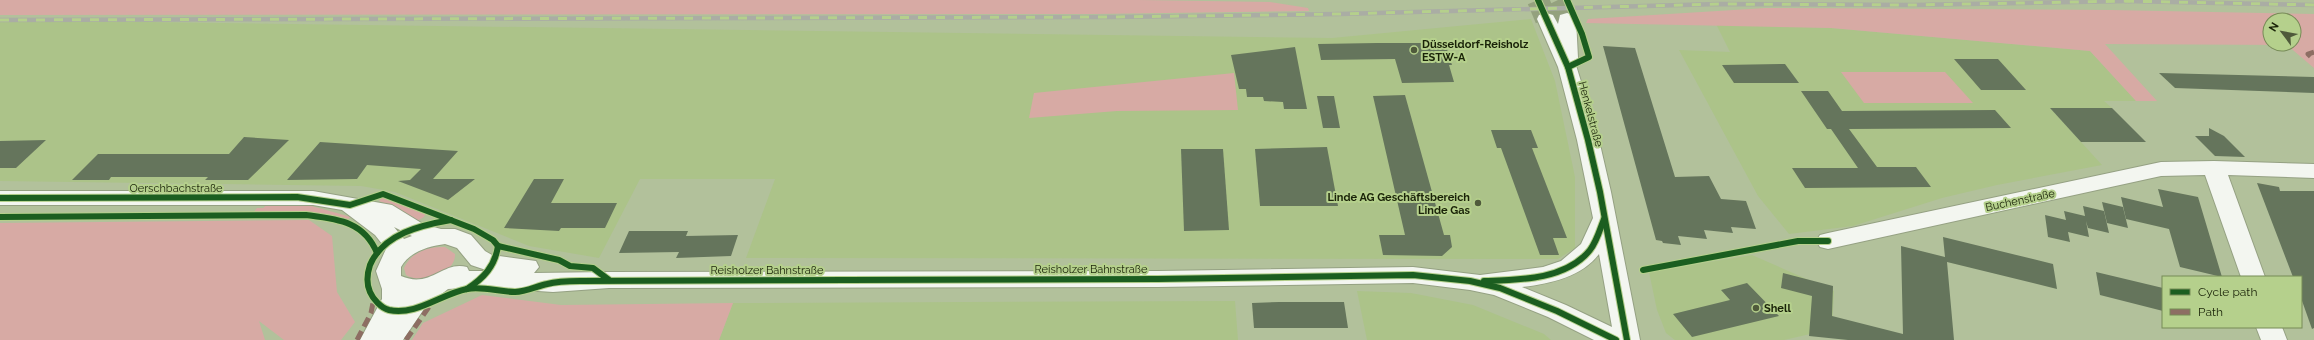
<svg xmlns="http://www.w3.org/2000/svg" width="2314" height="340" viewBox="0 0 2314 340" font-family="Raleway,sans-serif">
<rect width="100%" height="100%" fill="#b2c19b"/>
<g fill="#acc389">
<path d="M1531,19L1555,81L1575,177V248L1558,259L746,258L775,179H640L599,258L529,246L395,192L361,186L0,181V20L1332,38Z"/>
<path d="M1716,24L1831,28L2090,51L2136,101H2104L2112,108H2050L2102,165L1997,185L1942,198L1853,226L1789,234L1758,196L1679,50L1730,52Z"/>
<path d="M1752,255L1834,291L1832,329L1784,340H1675L1666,333L1657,310L1649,272Z"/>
<path d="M1357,291L1411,293L1473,305L1544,334L1551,340H1367Z"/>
<path d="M1235,301L1238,340H719L733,303Z"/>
</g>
<g fill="#d7aaa4" fill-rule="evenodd">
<path d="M0,0H1139L1270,2L1308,8L1309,11L1094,14L0,15Z"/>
<path d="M1766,8L2111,10L2314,14V68L2287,45L2105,44L2157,101H2136L2090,51L1831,28L1586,23L1588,19ZM2270,20H2294V44H2270Z"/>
<path d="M1841,72H1945L1973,103H1864Z"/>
<path d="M1234,73L1238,110L1117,111L1029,118L1034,93Z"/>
<path d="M382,197L426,212L424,217L415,222L394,207L379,201Z"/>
<path d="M268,204L308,205L351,217L348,219C316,210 285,212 253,213L257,208H263Z"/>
<path d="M309,220L332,236L337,292L355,322L341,340H284L259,321L265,340H0V223Z"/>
<path d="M445,247L455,254C456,274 421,285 406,275L404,268C411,252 429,246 445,247Z"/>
<path d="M482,295L561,305L733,303L719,340H412L423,323Z"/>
</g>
<g fill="#65755c">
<path d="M1377,43H1445L1452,65H1449L1454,82L1402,83L1395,59L1321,60L1318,44Z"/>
<path d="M1603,46L1635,48L1675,177L1709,176L1721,199L1746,201L1756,229L1731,227L1733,233L1704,230L1707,239L1678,236L1681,245L1663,243L1662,241L1656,240Z"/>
<path d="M1295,47L1307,109H1284L1283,102L1264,101L1263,97H1247L1246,89H1239L1231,55Z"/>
<path d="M1954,59H1998L2026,90H1981Z"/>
<path d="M1785,64L1799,83H1734L1722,65Z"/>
<path d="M2159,73L2314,77V93L2175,88Z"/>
<path d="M1801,91H1828L1842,111L1995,110L2011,128L1849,129L1877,167H1916L1931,187L1805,188L1792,168H1858L1831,129H1827Z"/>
<path d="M1405,95L1444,235H1450L1452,247L1442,256L1383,255L1379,235H1405L1373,96Z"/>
<path d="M1317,96H1334L1340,128H1323Z"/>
<path d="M2050,108H2112L2146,142H2081Z"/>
<path d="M2209,128L2224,136L2245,157L2215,156L2195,136H2209Z"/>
<path d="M1491,130H1531L1538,148H1532L1567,238H1553L1559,255H1540L1501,148H1497Z"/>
<path d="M244,137L289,140L248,180H205L208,177H111L109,180H72L98,154H229Z"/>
<path d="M46,140L16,168H0V141Z"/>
<path d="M320,142L458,151L433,179H475L448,200L398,181L410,180L421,169L367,165L357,179L287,180Z"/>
<path d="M1327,147L1338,206H1260L1255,149Z"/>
<path d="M1181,149H1223L1229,230L1184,231Z"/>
<path d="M534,179H564L551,203H617L605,228H561L559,231L504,228Z"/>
<path d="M2257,183L2279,187L2280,191H2314V328L2312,329L2301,298V277H2293Z"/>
<path d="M2158,189L2198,197L2222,277L2180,267L2169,229L2126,219L2121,197L2163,207Z"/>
<path d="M2102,202L2123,207L2128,228L2107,223Z"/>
<path d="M2083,206L2104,211L2109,233L2088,228L2086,221L2089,237L2068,232L2070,242L2048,237L2045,215L2066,220L2064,211L2085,216Z"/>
<path d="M629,231H688L686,236L738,235L731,256L676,258L679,252L619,253Z"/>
<path d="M1943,237L2053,264L2057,289L1947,262L1954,340H1848L1809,336L1812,296L1781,288L1783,273L1833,286L1832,316L1903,334L1901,246L1945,257Z"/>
<path d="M2096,272L2163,288V311L2100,295Z"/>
<path d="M1747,283L1779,316L1692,337L1673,314L1730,300L1721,290Z"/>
<path d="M1279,302H1344L1348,328H1254L1252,303Z"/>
</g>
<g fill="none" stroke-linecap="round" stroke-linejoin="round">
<g stroke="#94a17e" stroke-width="22" stroke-dasharray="22 11" stroke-linecap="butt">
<path d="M1538,0L1546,19"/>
<path d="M1558,0L1567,19"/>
</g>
<defs>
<g id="street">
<path d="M2214,161L2314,164V178L2228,175L2265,277H2241L2205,175L2161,176L1828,249L1820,247L1816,241L1820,235L1828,233L2161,162Z"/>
<path d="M2256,327H2282L2287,340H2261Z"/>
</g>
<path id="secondary" d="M1546,13L1553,15L1558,24L1560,15L1567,13L1574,15L1576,19L1578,58L1575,62L1599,140L1611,192L1640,340H1594L1548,317L1494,295L1470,290L1413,283L1158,287L609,288L553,292L481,287L448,289L426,306L403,340H360L382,299V289L376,271L386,249L375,235L342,210L313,205H0V191H313L392,205L423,224L441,229H455L471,235L485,251L492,255L536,261L539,267L534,273L609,272L1158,271L1413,267L1480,275L1543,267L1561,261L1581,244L1593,218L1577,140L1558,67L1537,19L1539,15ZM394,227L412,236L404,239ZM445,244L457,248L471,265L489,271H469L467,267C443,260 431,289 401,276V267C409,252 429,246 445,244ZM1599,254L1612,327L1566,305L1522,287C1549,284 1582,277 1599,254Z"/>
</defs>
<use href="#street" stroke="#95a183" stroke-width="2"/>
<use href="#secondary" stroke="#95a183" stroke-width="2"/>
<use href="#street" fill="#f3f6f0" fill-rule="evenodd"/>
<use href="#secondary" fill="#f3f6f0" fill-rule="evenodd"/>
<defs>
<g id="rail">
<path d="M2125,1L2314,5"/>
<path d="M0,20L1112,17L1340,14L1719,4L1914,5L2130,1"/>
</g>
</defs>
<use href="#rail" stroke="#aaada4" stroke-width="4.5"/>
<use href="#rail" stroke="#b5d08c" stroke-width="3" stroke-dasharray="9" stroke-linecap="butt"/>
<g stroke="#8d6e63" stroke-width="5" stroke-dasharray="10 5" stroke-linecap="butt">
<path d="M2314,52L2308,54L2314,60"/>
<path d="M357,340L371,313L374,298"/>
<path d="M406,340L431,304"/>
</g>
<defs>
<g id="cycleway">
<path d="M1538,0L1568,67L1588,140L1600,192L1627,340"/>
<path d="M1567,0L1582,34L1589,57L1568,67"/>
<path d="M0,198L297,197L350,205L383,194L474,229L493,240L498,246L559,260L570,266L593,268L609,280"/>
<path d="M0,217L306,215C337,219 364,221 377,253"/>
<path d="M451,220C421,225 383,234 370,265C367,274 366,283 370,292C373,299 381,308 389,310C416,316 441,294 467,289C483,286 499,292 515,292C526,292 537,286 547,284C558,281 569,281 580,281L1158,279L1413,275L1470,281L1500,288L1557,311L1616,340"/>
<path d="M1643,270L1798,241H1828"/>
<path d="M1484,281C1519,280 1566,280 1590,250C1597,241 1600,229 1604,219"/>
<path d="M467,289C484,278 495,266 498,246"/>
</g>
</defs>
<use href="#cycleway" stroke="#b5d08c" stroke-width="8"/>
<use href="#cycleway" stroke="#1b5e20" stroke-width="6"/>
</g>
<g fill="#4f5a3b" stroke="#b5d08c" stroke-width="1.5">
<circle cx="1414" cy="50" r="4"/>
<circle cx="1478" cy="203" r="4"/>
<circle cx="1756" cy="308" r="4"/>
</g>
<g text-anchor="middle" stroke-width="4" stroke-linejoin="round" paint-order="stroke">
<g font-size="11" font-weight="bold" fill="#1a2308" stroke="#b5d08c" text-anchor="start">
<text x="1422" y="48">Düsseldorf-Reisholz<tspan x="1422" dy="13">ESTW-A</tspan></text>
<text x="1470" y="201" text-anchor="end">Linde AG Geschäftsbereich<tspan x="1470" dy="13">Linde Gas</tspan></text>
<text x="1764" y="312">Shell</text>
</g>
<g font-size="11" fill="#1a2308" stroke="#b5d08c">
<text transform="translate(1591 114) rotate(75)" y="4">Henkelstraße</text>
<text x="176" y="192">Oerschbachstraße</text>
<text transform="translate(2020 200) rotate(-12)" y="4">Buchenstraße</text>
<text x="1091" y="273">Reisholzer Bahnstraße</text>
<text x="767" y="274">Reisholzer Bahnstraße</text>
</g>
</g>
<rect x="2162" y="276" width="140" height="52" fill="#b5d08c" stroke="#778b57"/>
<rect x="2170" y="289" width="20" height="6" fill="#1b5e20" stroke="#778b57"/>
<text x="2198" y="296" font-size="12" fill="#1a2308">Cycle path</text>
<rect x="2170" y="309" width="20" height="6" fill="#8d6e63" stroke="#778b57"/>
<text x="2198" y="316" font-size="12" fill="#1a2308">Path</text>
<g transform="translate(2282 32) rotate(302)"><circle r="19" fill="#b5d08c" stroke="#778b57"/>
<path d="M0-3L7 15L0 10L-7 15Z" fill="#4f5a3b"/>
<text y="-6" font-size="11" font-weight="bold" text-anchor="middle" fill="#1a2308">N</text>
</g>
</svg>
